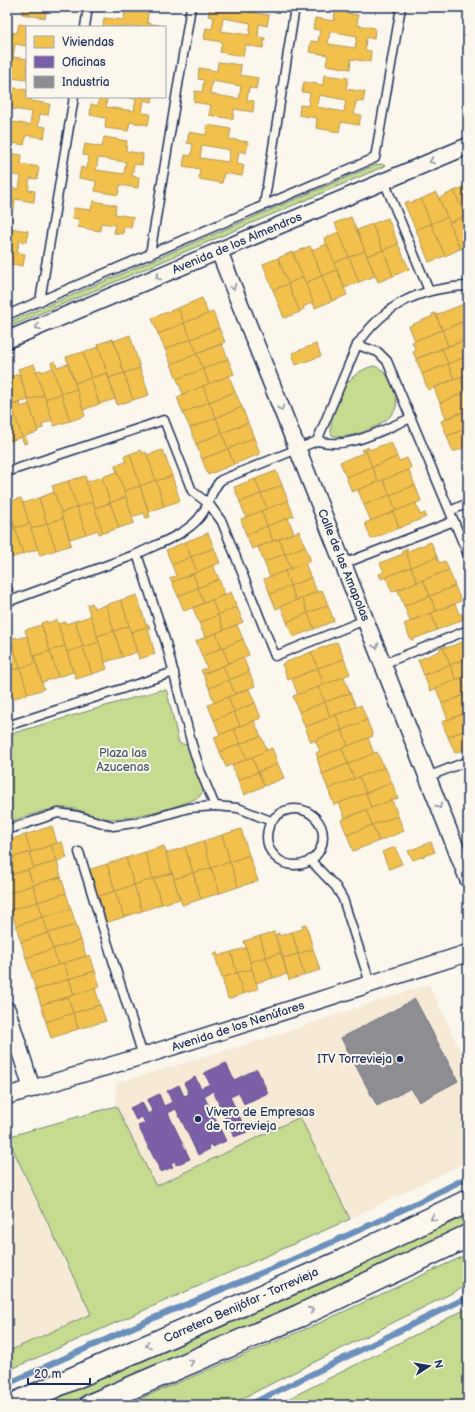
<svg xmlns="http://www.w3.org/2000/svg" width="475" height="1412" viewBox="0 0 475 1412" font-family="'Balsamiq Sans',sans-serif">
<rect width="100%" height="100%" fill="#fbf7ec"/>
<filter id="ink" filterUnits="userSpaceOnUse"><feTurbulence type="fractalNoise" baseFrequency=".025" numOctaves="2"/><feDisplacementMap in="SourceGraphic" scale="8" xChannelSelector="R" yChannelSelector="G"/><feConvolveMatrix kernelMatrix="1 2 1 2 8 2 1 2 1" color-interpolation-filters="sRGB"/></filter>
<g filter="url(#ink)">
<g fill="#f7ead5">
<path d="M429,984L468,1067V1161L350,1219L300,1117L155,1186L116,1106V1083L261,1040Z"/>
<path d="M7,1139L91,1315L7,1352Z"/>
</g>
<g fill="#c5db90" stroke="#708577">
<path d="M382,164L385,166L7,328V323L375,165Z"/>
<path d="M374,366C383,369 387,374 391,383C394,390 398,398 396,407C392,424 347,442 332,435C327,423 340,392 348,382C355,374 364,368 374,366Z"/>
<path d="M160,690H166L167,692L179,743L187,745L203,786V791L199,797C182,807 121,822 101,818C90,815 78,808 66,808C47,808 25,817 7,823V735Z"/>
<path d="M116,1106L156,1186L300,1117L350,1219L7,1371V1352L91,1314L7,1137Z"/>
<path d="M468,1213V1225L279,1312L63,1405H39L73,1388L328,1279Z"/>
<path d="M468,1254V1285L229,1405H125L315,1325Z"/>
<path d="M468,1308V1401L460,1405H276Z"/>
</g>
<g fill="#f2c14e" stroke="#b29553" fill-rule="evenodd">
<path d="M23,7H66L65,11L47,8L45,18L22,14Z"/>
<path d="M210,7H251L250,12L269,15L267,26L259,24L258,37L265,38L263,48L245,45L243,56L220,52L222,42L204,39L206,28L212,29L214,17L208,16ZM223,18L251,23L249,35L221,31Z"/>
<path d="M125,10L148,13L147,23L164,26V27H103L104,18L124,20Z"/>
<path d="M335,11L358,15L357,25L375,28L374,39L366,37L365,50L371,51L370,62L351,59L350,69L326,65L328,55L309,52L311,41L318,42L320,30L313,29L315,18L334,21ZM330,31L357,36L355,48L328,44Z"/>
<path d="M19,24L38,27H27V46L15,44L13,57L27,59V80L11,78L12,68H7V32L17,33Z"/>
<path d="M218,62L241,65L240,75L258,78L256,89L249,87L247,100L254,101L253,112L234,109L233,119L209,115L211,105L194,102L195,91L202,92L204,80L198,79L199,68L217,71ZM212,81L241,86L239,99L210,94Z"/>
<path d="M324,75L348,78L346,89L365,92L363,102L356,101L354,114L361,115L359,125L341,122L339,132L316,128L317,118L299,115L300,105L308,106L310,93L302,92L304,82L323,85ZM319,95L346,100L344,112L317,107Z"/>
<path d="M9,87L27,90V97H32L31,101L50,104L48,115L40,114L38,126L46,127L44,138L26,135L24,145L7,142V121L30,125L32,112L7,108Z"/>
<path d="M99,97H107L106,107L134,111L136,99L125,97H153L152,102L144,100L142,113L150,114L148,125L130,122L128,131L105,128L106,118L90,115L91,104L98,106Z"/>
<path d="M207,125L231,129L229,139L248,142L246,153L239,151L237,164L244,165L242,176L224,173L222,183L199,179L200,169L183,166L185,155L191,156L193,144L187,143L189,132L206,135ZM202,145L230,150L228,162L200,158Z"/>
<path d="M104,137L127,141L126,151L143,154L142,165L134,164L132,176L139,177L138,188L120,185L118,195L95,191L96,181L79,178L81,167L87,169L89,156L83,155L85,144L102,147ZM98,158L126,162L124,174L96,170Z"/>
<path d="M7,153L22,155L21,164L39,167L37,179L30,178L28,190L35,191L34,202L15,199L14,209L7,208V187L19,189L21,176L7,174Z"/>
<path d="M468,185V215L465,216L454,191Z"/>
<path d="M454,191L465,216L449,223L439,198Z"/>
<path d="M436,192L447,217L431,224L421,199Z"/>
<path d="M421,199L431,224L416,230L404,203L409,201L410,203Z"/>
<path d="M93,201L116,205L115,214L133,217L131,228L124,227L123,234L114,233L115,225L101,223L100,231L78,227L79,219L72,218L74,208L91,210Z"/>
<path d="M465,216L468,224V246L460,249L449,223Z"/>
<path d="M351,217L365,251L349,257L335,223Z"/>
<path d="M447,217L460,249L445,256L431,224Z"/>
<path d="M7,218H12L10,228L28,231L27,242L19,241L17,253L25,254L23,266L7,263V252H9L10,240H7Z"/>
<path d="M388,218L398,244L383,250L372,224Z"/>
<path d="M372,224L383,250L367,256L357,230Z"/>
<path d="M431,224L445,256L429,262L416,230Z"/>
<path d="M339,232L349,257L334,263L324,238Z"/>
<path d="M327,244L337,270L322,276L312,250Z"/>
<path d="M398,244L409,269L393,276L383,250Z"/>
<path d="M310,246L322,276L305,283L293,253Z"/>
<path d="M383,250L393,276L378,282L367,256Z"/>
<path d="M365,251L375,276L359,282L349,257Z"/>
<path d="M292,252L303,277L288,284L278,258Z"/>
<path d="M349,257L359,282L345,288L334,263Z"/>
<path d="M278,258L288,284L273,290L263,264Z"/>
<path d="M337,270L347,295L332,301L322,276Z"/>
<path d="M322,276L332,301L315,308L305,283Z"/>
<path d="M303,277L313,302L303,307L304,309L299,311L288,284Z"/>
<path d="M288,284L300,312L284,318L273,290Z"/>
<path d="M202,298L208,314L184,323L178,308Z"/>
<path d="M464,304L468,314V320L442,330L436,315Z"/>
<path d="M178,308L184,323L158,334L152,318Z"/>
<path d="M213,312L219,328L191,339L184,323Z"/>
<path d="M435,313L442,330L415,341L409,326L433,316L432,314Z"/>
<path d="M468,320V339L448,346L442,330Z"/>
<path d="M184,323L191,339L165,349L158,334Z"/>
<path d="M219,328L225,342L197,354L191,339Z"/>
<path d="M442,330L448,346L416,359L413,352L416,351L412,342Z"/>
<path d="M130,335L140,368L124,373L114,341Z"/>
<path d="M113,339L124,373L109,378L98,344Z"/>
<path d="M191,339L197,354L171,364L165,349Z"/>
<path d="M468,339V356L448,364L442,349Z"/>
<path d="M222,344L228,359L203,369L197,354Z"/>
<path d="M316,344L321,356L296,365L292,353Z"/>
<path d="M99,347L107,373L91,378L83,352Z"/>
<path d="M442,349L448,364L422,374L416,359Z"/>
<path d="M83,352L91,378L75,383L66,357Z"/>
<path d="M197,354L203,369L177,379L171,364Z"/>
<path d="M468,356V374L454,379L448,364Z"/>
<path d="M228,359L234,374L209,384L203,369Z"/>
<path d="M55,361L57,367L68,364L77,389L61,394L51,363Z"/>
<path d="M34,364L44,395L28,400L18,369Z"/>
<path d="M448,364L454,379L428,390L422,374Z"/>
<path d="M53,368L61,394L45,399L36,371L41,370L42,372Z"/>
<path d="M140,368L149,395L133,400L124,373Z"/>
<path d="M203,369L209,384L183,394L177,379Z"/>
<path d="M107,373L115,399L99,404L91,378Z"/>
<path d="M124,373L133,400L117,405L109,378Z"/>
<path d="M19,374L28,400L11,405L7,391V378Z"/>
<path d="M468,374V391L466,392L460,377Z"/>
<path d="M229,376L235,392L209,402L203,386Z"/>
<path d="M460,377L466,392L440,403L434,388Z"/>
<path d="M91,378L99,404L83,410L75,383Z"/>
<path d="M203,386L209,402L183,413L177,397Z"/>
<path d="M77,389L85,416L70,421L61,394Z"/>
<path d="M7,391L13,409L7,411Z"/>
<path d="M235,392L242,407L216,418L209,402Z"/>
<path d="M466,392L468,410L446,418L440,403Z"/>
<path d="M61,394L70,421L54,426L45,399Z"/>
<path d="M44,395L52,420L42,424L43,428L37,430L28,400Z"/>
<path d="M209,402L216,418L190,428L183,413Z"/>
<path d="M20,403L21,407L29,404L38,432L25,436L27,443L24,444L11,405Z"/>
<path d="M242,407L248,423L222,433L216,418Z"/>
<path d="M13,409L22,437L7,442V411Z"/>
<path d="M466,411L468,428L447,436L441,421Z"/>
<path d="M216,418L222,433L196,444L190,428Z"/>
<path d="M248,423L254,438L228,449L222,433Z"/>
<path d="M468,428V446L453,452L447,436Z"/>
<path d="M222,433L228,449L202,459L196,444Z"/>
<path d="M254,438L260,454L234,464L228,449Z"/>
<path d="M391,442L397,457L372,467L365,449L368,447L369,450Z"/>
<path d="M228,449L234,464L208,475L202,459Z"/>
<path d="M365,449L372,467L346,477L340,462L363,453L361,450Z"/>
<path d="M141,450L142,453L146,452L156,480L140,486L130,454Z"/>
<path d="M163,450L172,476L156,481L147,455Z"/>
<path d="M130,454L140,486L124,491L115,465L126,462L124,456Z"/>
<path d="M397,457L399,461L407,458L411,467L409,470L378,482L372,467Z"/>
<path d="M115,465L126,497L110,503L102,477L117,472Z"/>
<path d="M372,467L378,482L352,492L346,477Z"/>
<path d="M409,470L415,485L390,495L383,480Z"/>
<path d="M276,471L282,485L261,494L255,479Z"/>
<path d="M85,476L93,502L77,507L68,481Z"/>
<path d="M172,476L180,501L164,506L156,481Z"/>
<path d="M102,477L110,503L95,508L86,482Z"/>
<path d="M255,479L261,494L240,502L234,487Z"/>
<path d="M156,480L164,506L149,512L140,486Z"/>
<path d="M383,480L390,495L364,505L358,490Z"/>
<path d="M68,481L77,507L61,513L52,486Z"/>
<path d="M282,485L288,501L267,509L261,494Z"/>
<path d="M415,485L421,501L396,511L390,495Z"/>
<path d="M140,486L150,517L146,518L144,513L132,517L124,491Z"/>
<path d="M54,492L63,518L47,524L39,498Z"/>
<path d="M261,494L267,509L246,517L240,502Z"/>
<path d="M390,495L396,511L371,521L364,505Z"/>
<path d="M126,497L134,523L119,528L110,503Z"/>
<path d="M21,498L30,524L15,528L7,502Z"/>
<path d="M39,498L47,524L31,529L23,503Z"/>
<path d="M288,501L294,516L267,526L261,511Z"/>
<path d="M93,502L103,532L99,534L98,530L86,534L77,507Z"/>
<path d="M110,503L119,528L103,533L95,508Z"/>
<path d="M416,503L420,515L425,513L426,517L399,528L393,512Z"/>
<path d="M7,506L15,528L7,531Z"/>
<path d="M77,507L86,534L70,539L61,513Z"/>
<path d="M261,511L267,526L246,535L241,519Z"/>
<path d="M393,512L399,528L371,539L365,523Z"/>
<path d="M63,518L71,545L56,550L47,524Z"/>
<path d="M288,518L294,533L273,541L267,526Z"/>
<path d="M30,524L38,549L23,554L15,528Z"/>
<path d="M47,524L56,550L40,555L31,529Z"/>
<path d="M267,526L273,541L252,549L246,535Z"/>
<path d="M15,528L23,554L7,559V531Z"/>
<path d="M299,531L305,546L285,554L279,539Z"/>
<path d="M208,533L214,548L191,557L185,542Z"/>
<path d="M279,539L285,554L264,562L258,547Z"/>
<path d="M185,542L191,557L172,565L166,550Z"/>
<path d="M431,542L437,557L411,567L405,549L407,548L408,551Z"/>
<path d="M305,546L311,561L291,569L285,554Z"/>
<path d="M214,548L220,563L197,572L191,557Z"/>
<path d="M405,549L411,567L381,579L379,574L384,572L380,563L403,554L402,550Z"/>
<path d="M285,554L291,569L270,577L264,562Z"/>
<path d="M191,557L197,572L172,582L170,578L176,576L172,565Z"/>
<path d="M437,557L439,563L445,561L449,570L417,582L411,567Z"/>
<path d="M305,563L311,578L290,586L285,571Z"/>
<path d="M213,565L219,579L198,588L193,574Z"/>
<path d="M411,567L417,582L392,592L386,577Z"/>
<path d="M449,570L455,586L430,596L423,580Z"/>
<path d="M285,571L290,586L270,594L264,579Z"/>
<path d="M193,574L198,588L178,596L172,582Z"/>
<path d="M311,578L317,592L296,600L290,586Z"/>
<path d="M219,579L225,595L204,603L198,588Z"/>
<path d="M423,580L430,596L404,606L398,590Z"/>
<path d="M290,586L296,600L276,609L270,594Z"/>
<path d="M455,586L461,601L436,611L430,596Z"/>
<path d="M198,588L204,603L184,611L178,596Z"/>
<path d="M322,590L328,605L308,613L302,598Z"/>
<path d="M231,592L237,607L218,615L212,600Z"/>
<path d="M137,595L146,625L148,624L149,626L131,632L121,600Z"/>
<path d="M430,596L436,611L410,621L404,606Z"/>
<path d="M302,598L308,613L287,622L281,606Z"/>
<path d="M121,600L129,626L114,631L106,605Z"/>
<path d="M212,600L218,615L199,623L193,608Z"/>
<path d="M92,603L94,608L106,605L114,631L97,636L87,605Z"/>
<path d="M455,604L459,614H462L464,619L437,630L431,613Z"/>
<path d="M328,605L334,621L314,629L308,613Z"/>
<path d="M237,607L243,622L224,630L218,615Z"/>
<path d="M308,613L314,629L293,637L287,622Z"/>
<path d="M431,613L437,630L411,640L404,624Z"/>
<path d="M218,615L224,630L205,637L199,623Z"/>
<path d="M91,616L99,642L83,647L75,621Z"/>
<path d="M57,620L65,646L50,651L41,623L47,621V623Z"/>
<path d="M75,621L83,647L67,652L58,624L65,622L66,624Z"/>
<path d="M41,625L50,651L34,656L25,630Z"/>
<path d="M237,625L243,639L222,648L216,633Z"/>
<path d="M129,626L137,652L122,657L114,631Z"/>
<path d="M149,626L150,629H148L155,654L139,659L131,632Z"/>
<path d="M114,631L122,657L105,662L97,636Z"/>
<path d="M216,633L222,648L202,656L196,641Z"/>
<path d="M27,636L36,663L20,668L11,639L16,637L17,639Z"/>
<path d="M243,639L249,655L229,663L222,648Z"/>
<path d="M468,640V658L450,665L443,647L445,646L446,648Z"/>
<path d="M12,642L20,668L7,672V643Z"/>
<path d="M99,642L107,669L92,674L83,647Z"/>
<path d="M337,642L344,659L318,668L311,652Z"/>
<path d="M65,646L73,672L58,677L50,651Z"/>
<path d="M83,647L92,674L76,679L67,652Z"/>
<path d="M443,647L450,665L424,675L418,660L440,651V648Z"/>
<path d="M222,648L229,663L203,674L201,670L207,668L202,656Z"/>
<path d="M50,651L58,677L42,682L34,656Z"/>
<path d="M311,652L318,668L288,680L282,664Z"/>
<path d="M243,657L249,672L229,680L223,666Z"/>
<path d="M468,658V676L456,680L450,665Z"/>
<path d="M344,659L350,674L324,685L318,668Z"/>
<path d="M36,663L44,689L28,694L20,668Z"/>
<path d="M450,665L456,680L430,691L424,675Z"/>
<path d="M223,666L229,680L209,688L203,674Z"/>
<path d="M20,668L28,694L12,699L7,682V672Z"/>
<path d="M318,668L324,685L298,695L292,679Z"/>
<path d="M249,672L255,686L235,694L229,680Z"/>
<path d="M468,676V693L467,694L461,678Z"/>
<path d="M344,677L350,693L325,702L318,687Z"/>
<path d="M461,678L467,694L442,704L436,688Z"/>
<path d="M229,680L235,694L214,703L209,688Z"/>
<path d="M318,687L325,702L299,712L293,696Z"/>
<path d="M249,689L255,703L234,712L228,697Z"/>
<path d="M350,693L356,707L330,717L325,702Z"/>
<path d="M467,694L468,712L448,720L442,704Z"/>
<path d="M228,697L234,712L214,720L208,705Z"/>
<path d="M325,702L330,717L305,727L299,712Z"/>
<path d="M255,703L261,718L240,726L234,712Z"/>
<path d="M361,705L367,720L342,730L336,715Z"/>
<path d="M234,712L240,726L220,735L214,720Z"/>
<path d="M468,712V729L448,737L442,722Z"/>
<path d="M336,715L342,730L311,742L305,727Z"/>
<path d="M367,720L373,736L348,746L342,730Z"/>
<path d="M254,721L261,736L240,744L234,729Z"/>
<path d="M234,729L240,744L220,752L214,737Z"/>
<path d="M468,729V748L455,753L448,737Z"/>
<path d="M342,730L348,746L318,758L316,753L320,751L315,740Z"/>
<path d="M261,736L267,751L247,759L240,744Z"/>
<path d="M368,738L374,754L348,764L342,748Z"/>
<path d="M240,744L247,759L226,767L220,752Z"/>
<path d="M272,748L278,764L258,772L252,757Z"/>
<path d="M342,748L348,764L322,774L317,758Z"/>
<path d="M377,752L384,768L354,779L348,764Z"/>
<path d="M252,757L258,772L238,780L232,765Z"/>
<path d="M278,764L284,778L264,786L258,772Z"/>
<path d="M348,764L354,779L328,789L322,774Z"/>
<path d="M385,767L392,783L366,793L359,777Z"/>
<path d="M258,772L264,786L244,795L238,780Z"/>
<path d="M359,777L366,793L334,805L328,789Z"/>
<path d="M392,783L398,798L371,808L366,793Z"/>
<path d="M366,793L371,808L345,818L339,803Z"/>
<path d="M392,800L398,816L372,825L366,810Z"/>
<path d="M366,810L372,825L347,835L341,820Z"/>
<path d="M398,816L404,831L379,841L372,825Z"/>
<path d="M372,825L379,841L353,851L347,835Z"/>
<path d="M52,826L57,843L31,852L25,835Z"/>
<path d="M241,829L249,855L230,862L222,835Z"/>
<path d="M25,835L31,852L7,859V840Z"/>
<path d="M222,835L230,862L211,868L203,841Z"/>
<path d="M203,841L211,868L193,873L185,847Z"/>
<path d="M62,842L67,858L57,861L51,845Z"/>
<path d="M431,842L435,852L413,860L408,851Z"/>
<path d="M51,845L57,861L34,868L29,853Z"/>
<path d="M164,846L172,873L153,879L145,852Z"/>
<path d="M185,847L193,873L174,879L166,853Z"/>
<path d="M395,847L402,864L389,869L382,852Z"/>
<path d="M145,852L153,879L134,885L126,858Z"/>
<path d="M29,853L34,868L7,876V859Z"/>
<path d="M249,855L258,881L238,887L230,862Z"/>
<path d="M126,858L134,885L115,891L107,864Z"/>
<path d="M57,861L61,877L33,885L28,870Z"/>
<path d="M230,862L238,887L220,893L211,868Z"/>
<path d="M107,864L115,891L96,897L88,870Z"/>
<path d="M211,868L220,893L201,899L193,873Z"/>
<path d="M28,870L33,885L7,894V876Z"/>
<path d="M172,873L180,899L162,904L153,879Z"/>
<path d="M193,873L201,899L182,905L174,879Z"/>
<path d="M61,877L66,893L38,902L33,885Z"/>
<path d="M153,879L162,904L142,911L134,885Z"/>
<path d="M33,885L38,902L11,910L7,894Z"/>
<path d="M134,885L142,911L124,917L115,891Z"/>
<path d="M115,891L124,917L105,923L96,897Z"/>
<path d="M66,893L71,909L43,917L38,902Z"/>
<path d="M38,902L43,917L16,926L11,910Z"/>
<path d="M71,909L76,925L48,933L43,917Z"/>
<path d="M43,917L48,933L21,942L16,926Z"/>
<path d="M306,924L313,949L298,954L292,932L303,929L302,925Z"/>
<path d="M76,925L81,940L53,949L48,933Z"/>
<path d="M274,932L281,953L266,957L260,936Z"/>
<path d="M292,932L298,954L283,958L275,935L279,933V936Z"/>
<path d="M48,933L53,949L26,958L21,942Z"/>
<path d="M260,936L266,957L250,962L244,941Z"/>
<path d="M81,940L86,956L58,965L53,949Z"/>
<path d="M246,948L252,969L237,973L231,952Z"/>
<path d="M53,949L58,965L31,974L26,958Z"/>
<path d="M313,949L320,970L304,975L298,954Z"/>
<path d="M217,952L218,956L231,952L237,973L222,978L214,953Z"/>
<path d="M281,953L287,974L273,978L266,957Z"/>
<path d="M298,954L304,975L289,980L283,958Z"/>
<path d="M90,955L95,971L69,979L64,963Z"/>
<path d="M266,957L273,978L256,983L250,962Z"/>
<path d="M64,963L69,979L36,990L31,974Z"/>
<path d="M252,969L258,989L243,994L237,973Z"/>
<path d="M95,971L100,987L74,995L69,979Z"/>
<path d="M237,973L243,994L228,999L222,978Z"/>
<path d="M69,979L74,995L41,1005L36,990Z"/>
<path d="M95,988L100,1005L73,1013L68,997Z"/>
<path d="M68,997L73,1013L46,1022L41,1005Z"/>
<path d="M100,1005L106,1021L78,1029L73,1013Z"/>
<path d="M73,1013L78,1029L51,1038L46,1022Z"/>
</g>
<path fill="#7b5ea7" stroke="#5e5091" d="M226,1063L234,1080L257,1069L268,1093L244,1104L239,1093L230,1097L247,1132L234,1137L213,1091L204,1096L226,1141L213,1147L212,1144L208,1146L210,1149L198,1155L176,1109L168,1113L190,1159L176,1165L175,1161L171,1163L173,1167L161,1172L138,1126L145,1123L142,1117L136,1120L130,1108L142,1102L148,1114L152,1111L147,1100L159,1094L164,1106L172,1102L167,1091L179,1085L184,1096L189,1094L184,1083L195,1077L201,1088L210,1084L204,1073Z"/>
<path fill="#8d8d92" stroke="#6b7182" d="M415,999L458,1081L419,1102L411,1088L377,1106L341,1038Z"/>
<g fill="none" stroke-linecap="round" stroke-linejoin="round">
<g stroke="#6a90bd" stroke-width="6">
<path d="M7,1384C57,1362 106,1339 156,1317C261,1273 367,1230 468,1177"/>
<path d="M249,1405L468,1297"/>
</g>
<defs>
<g id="lane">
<path d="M85,27L88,7"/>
<path d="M384,181L429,291"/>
<path d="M264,205L295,7"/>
<path d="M150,254L191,7"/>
<path d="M40,301L74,97"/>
<path d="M7,315L375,158L401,7"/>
<path d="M357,345L378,352L387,361L468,555"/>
<path d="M317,441C350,450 381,430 411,418"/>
<path d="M7,472L164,420L192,491L209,504L222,522L275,656L365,620"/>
<path d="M450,511L468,503"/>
<path d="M137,554C157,544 185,535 199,518C210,505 210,491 221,480L317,441L357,345C385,304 419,288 468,286"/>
<path d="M343,564L454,521"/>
<path d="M7,589L11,600"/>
<path d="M7,602L137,554L166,643L192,745L200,770L215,806L189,808L140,822L113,826L78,816L58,813L7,830"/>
<path d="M383,664L468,630"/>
<path d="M7,726L174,672"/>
<path d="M427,777L468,761"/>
<path d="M215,806L238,808L271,821"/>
<circle cx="295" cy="837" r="28"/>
<path d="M79,852L143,1056"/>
<path d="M310,860L336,887L343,899L370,983"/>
</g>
<g id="street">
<path d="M219,251L468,879"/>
<path d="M7,340L468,146"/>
<path d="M7,1010L32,1089"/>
<path d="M7,1096L143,1056L468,953"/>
</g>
<g id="secondary">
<path d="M12,1405L338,1263L468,1201"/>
<path d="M91,1405L299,1316L468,1236"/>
</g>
</defs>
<use href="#lane" stroke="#1b2f5e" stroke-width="11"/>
<use href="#street" stroke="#1b2f5e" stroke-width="19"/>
<use href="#secondary" stroke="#1b2f5e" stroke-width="25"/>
<use href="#lane" stroke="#fbf7ec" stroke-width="8"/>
<use href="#street" stroke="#fbf7ec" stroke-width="16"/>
<use href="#secondary" stroke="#fbf7ec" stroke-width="22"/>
</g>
<defs><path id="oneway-chevron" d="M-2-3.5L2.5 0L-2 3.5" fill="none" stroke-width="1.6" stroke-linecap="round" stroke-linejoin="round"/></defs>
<g stroke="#8b93a5">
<use href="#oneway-chevron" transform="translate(432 161) rotate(157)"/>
<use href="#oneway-chevron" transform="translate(158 277) rotate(157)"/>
<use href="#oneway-chevron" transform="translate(233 287) rotate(68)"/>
<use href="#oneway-chevron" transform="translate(38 327) rotate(157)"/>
<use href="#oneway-chevron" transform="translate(281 408) rotate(68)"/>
<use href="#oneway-chevron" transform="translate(376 646) rotate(68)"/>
<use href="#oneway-chevron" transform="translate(439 806) rotate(68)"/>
<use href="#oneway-chevron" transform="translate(433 1218) rotate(154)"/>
<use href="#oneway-chevron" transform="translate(311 1310) rotate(-24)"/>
<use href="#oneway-chevron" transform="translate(148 1345) rotate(157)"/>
<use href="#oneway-chevron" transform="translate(191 1362) rotate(-23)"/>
</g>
</g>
<g fill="#1b2f5e" stroke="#fbf7ec" stroke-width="1.5">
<circle cx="400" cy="1059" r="4"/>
<circle cx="198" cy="1119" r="4"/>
</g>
<g text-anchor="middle" stroke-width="4" stroke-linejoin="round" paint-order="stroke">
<g font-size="12" fill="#1b2f5e" stroke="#fbf7ec">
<text transform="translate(237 243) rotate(-23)" y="4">Avenida de los Almendros</text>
<text transform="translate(344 565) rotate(68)" y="4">Calle de las Amapolas</text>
<text transform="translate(238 1026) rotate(-18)" y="4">Avenida de los Nenúfares</text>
<text transform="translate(241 1305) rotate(-24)" y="4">Carretera Benijófar - Torrevieja</text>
</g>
<g font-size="12" fill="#465a6a" stroke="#fbf7ec">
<text x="123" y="757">Plaza las<tspan x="123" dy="14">Azucenas</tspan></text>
</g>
<g font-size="12" fill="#1b2f5e" stroke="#fbf7ec" text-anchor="end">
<text x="392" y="1063">ITV Torrevieja</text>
<text x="206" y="1116" text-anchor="start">Vivero de Empresas<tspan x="206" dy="14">de Torrevieja</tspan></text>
</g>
</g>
<rect width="475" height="1412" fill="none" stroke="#fbf7ec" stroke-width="24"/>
<rect x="12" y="12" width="451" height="1388" fill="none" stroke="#1b2f5e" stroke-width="1.5" filter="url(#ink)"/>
<rect x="26" y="26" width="140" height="72" fill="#fbf7ec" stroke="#a1a7b3"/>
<rect x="34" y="36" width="20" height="12" fill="#f2c14e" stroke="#a1a7b3"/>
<text x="62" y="46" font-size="12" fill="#1b2f5e">Viviendas</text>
<rect x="34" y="56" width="20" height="12" fill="#7b5ea7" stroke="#a1a7b3"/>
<text x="62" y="66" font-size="12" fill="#1b2f5e">Oficinas</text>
<rect x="34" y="76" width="20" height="12" fill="#8d8d92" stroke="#a1a7b3"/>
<text x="62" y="86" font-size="12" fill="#1b2f5e">Industria</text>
<g transform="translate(429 1366) rotate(78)" stroke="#fbf7ec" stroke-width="3" paint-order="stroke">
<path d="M0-3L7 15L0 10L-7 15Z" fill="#1b2f5e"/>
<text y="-6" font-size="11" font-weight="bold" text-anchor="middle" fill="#1b2f5e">N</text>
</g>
<path d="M28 1378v6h62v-6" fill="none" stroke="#1b2f5e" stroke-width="2"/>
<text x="34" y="1378" font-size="12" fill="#1b2f5e" stroke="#fbf7ec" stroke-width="3" paint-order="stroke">20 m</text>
</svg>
